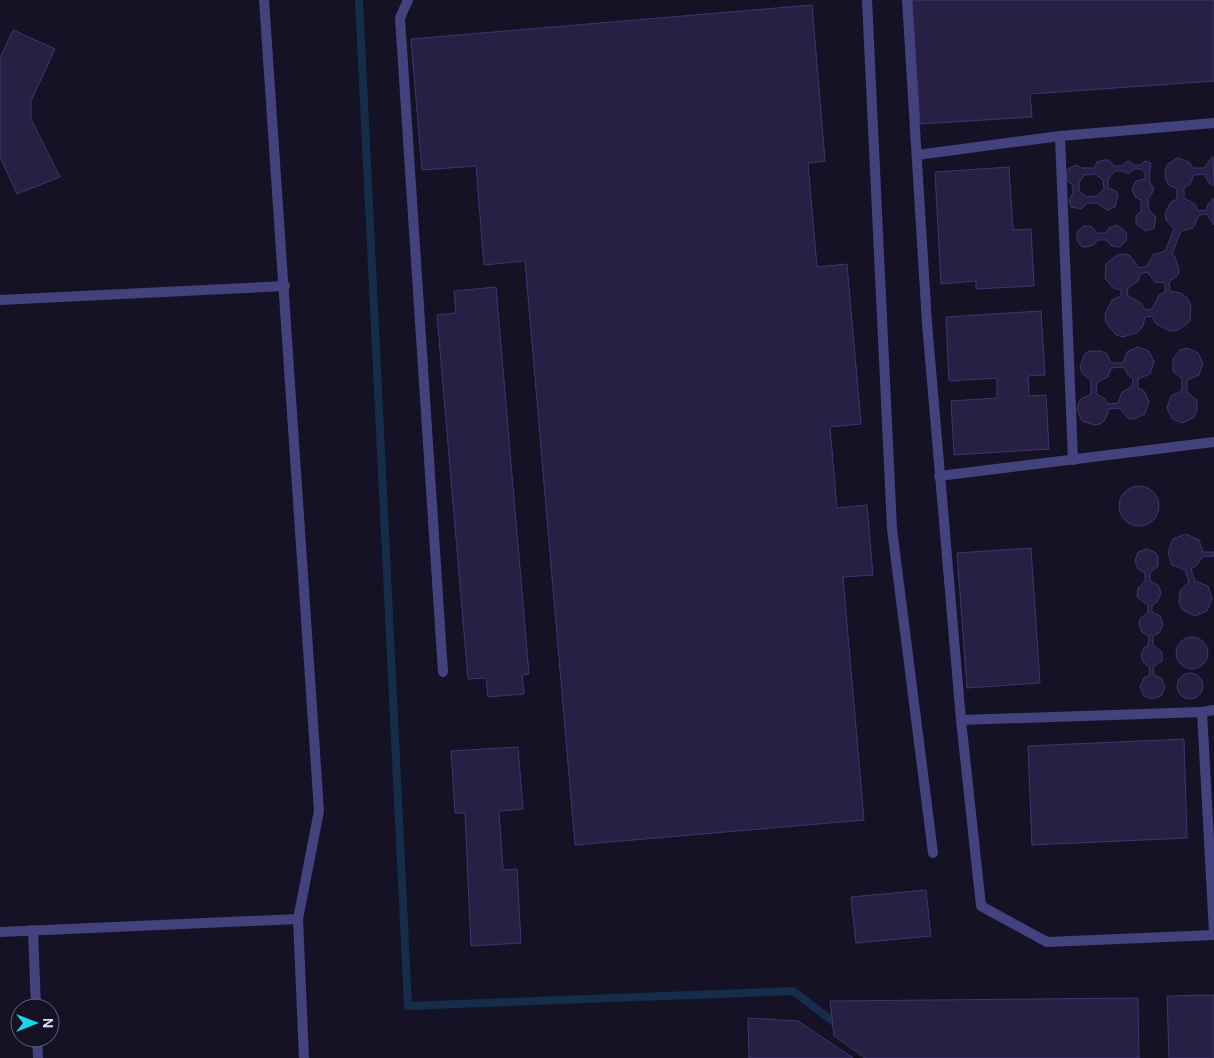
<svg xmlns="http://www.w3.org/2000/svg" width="1214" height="1058" viewBox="0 0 1214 1058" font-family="'DM Sans',sans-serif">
<rect width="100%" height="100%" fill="#151225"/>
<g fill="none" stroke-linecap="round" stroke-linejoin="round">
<path stroke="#162c4b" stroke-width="8" d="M359,0L408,1006L793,991L839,1026"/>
</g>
<g fill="#272044" stroke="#3f356e" fill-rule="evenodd">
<path d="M912,0H1214V81L1030,94L1032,117L920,124Z"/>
<path d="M812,5L825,161L808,163L817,267L847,264L861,424L830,427L837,508L867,505L873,575L843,577L864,820L575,845L525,261L484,265L476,166L422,170L411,39Z"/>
<path d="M13,30L55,49L31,101V119L60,177L17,194L0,157V58Z"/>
<path d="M1213,156L1214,186L1209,183L1204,174L1194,175L1190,184L1184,188V198L1195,204L1198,211L1207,210V206L1214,198V225L1207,214L1199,215L1193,228L1181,231L1172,254L1175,257L1179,269L1178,275L1169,282L1170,291L1181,293L1187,298L1191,305L1190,321L1178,330L1170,331L1156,324L1152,316L1145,317L1143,326L1138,332L1123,337L1116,335L1106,323L1105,314L1112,300L1121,296V290L1113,288L1105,278L1106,264L1117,255L1124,254L1130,256L1139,268L1147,266L1153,255L1165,251L1174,229L1166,220L1165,213L1171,202L1177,199V189L1169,185L1166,180L1165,169L1168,164L1178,158L1189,162L1193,168H1204ZM1147,272L1155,282L1165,283V292L1159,295L1152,309L1145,310L1141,303L1128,296L1127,289L1138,281L1140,274Z"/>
<path d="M1105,160H1109L1114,166H1122L1128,161L1134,165H1141L1145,161L1151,163L1149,180L1154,190L1148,199L1149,210L1156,217L1154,228L1146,231L1136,224V216L1141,211V200L1135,197L1132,189L1136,181L1145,179V172L1141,169H1135L1128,174L1123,171H1115L1108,179V188L1116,191L1118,195L1115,207L1107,210L1097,203H1087L1081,209L1071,207L1069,200L1073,193V185L1067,181L1065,171L1075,165L1082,168H1094L1097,162ZM1095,174L1103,180L1104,189L1097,196L1087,197L1079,191V183L1084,175Z"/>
<path d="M1009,167L1013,230L1031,229L1034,286L976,289V281L941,284L935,172Z"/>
<path d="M1117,225L1127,233L1126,241L1120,247L1112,246L1106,240H1097L1094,245L1086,247H1082L1077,240V232L1083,226H1091L1097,233H1106L1109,228Z"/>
<path d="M496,287L529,674L522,675L524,694L488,697L486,678L468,679L437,315L456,313L454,291Z"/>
<path d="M1041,311L1045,375L1028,376L1029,396L1046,395L1049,449L954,455L951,401L997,398V378L949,381L946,317Z"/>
<path d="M1138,347L1149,351L1154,362L1150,374L1138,379V388L1144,391L1149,402L1145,414L1134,419L1128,418L1119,408L1109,409L1105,420L1100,424L1094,425L1082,421L1077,410L1078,404L1081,399L1091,394V381L1082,373L1080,367L1084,355L1089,351H1101L1107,354L1111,363H1123L1127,352ZM1124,367L1128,375L1133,378L1132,387L1122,392L1118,403L1108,404L1104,398L1096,394L1097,382L1108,377L1111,368Z"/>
<path d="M1187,348L1198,353L1203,363L1199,375L1187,380V392L1197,400V412L1194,417L1183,423L1172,419L1167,408L1171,396L1182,391V379L1173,371V359L1180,350Z"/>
<circle cx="1139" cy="506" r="20"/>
<path d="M1186,534L1199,540L1203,552H1214V556L1202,557L1197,565L1191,569L1195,581L1208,586L1212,599L1207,611L1195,616L1183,610L1179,604L1180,591L1189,582L1185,570L1172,565L1168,552L1173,539Z"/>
<path d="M1031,548L1040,683L967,688L957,553Z"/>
<path d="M1147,549L1156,553L1158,557V566L1150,573V581L1158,585L1161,593L1157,602L1152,605V612L1160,616L1163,625L1159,633L1153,636V645L1162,652V661L1153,667L1154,675L1162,679L1165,688L1161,696L1152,699L1144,696L1140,687L1144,678L1150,675L1149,667L1144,663L1141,656L1144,648L1148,646L1149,636L1142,632L1139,624L1140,619L1148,612V605L1137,597L1138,588L1145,582V573L1138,569L1135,561L1138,552Z"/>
<circle cx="1192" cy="653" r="16"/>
<circle cx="1190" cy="686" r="13"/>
<path d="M1184,739L1187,838L1032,845L1028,746Z"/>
<path d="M518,747L523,809L499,811L503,870L517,869L521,943L471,946L465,813H455L451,751Z"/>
<path d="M926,890L931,936L856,943L851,897Z"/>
<path d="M1214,995V1058H1169L1167,996Z"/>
<path d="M1138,998L1139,1058H865L834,1036L830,1001Z"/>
<path d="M748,1018L798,1021L853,1058H749Z"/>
</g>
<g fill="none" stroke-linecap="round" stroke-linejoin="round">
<g stroke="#43427f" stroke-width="10">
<path d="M264,0L319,811L298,919L304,1058"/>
<path d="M408,0L400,18L443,672"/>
<path d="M867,0L892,529L933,853"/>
<path d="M907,0L927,323L961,720L1202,712"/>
<path d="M1060,136L1073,460"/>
<path d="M917,155L1060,136L1214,123"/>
<path d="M0,300L285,286"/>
<path d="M939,476L1214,442"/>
<path d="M1214,710L1202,712L1214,932"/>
<path d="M961,720L981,906L1047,942L1214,935"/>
<path d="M33,930L36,1008"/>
<path d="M0,932L298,919"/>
<path d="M37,1038L38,1058"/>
</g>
</g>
<g transform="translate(35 1023) rotate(90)"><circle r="24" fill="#151225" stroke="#65627b"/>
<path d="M0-4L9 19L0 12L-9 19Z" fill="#1bd7e6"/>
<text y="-8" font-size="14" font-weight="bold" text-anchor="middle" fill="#dddafb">N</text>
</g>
</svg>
